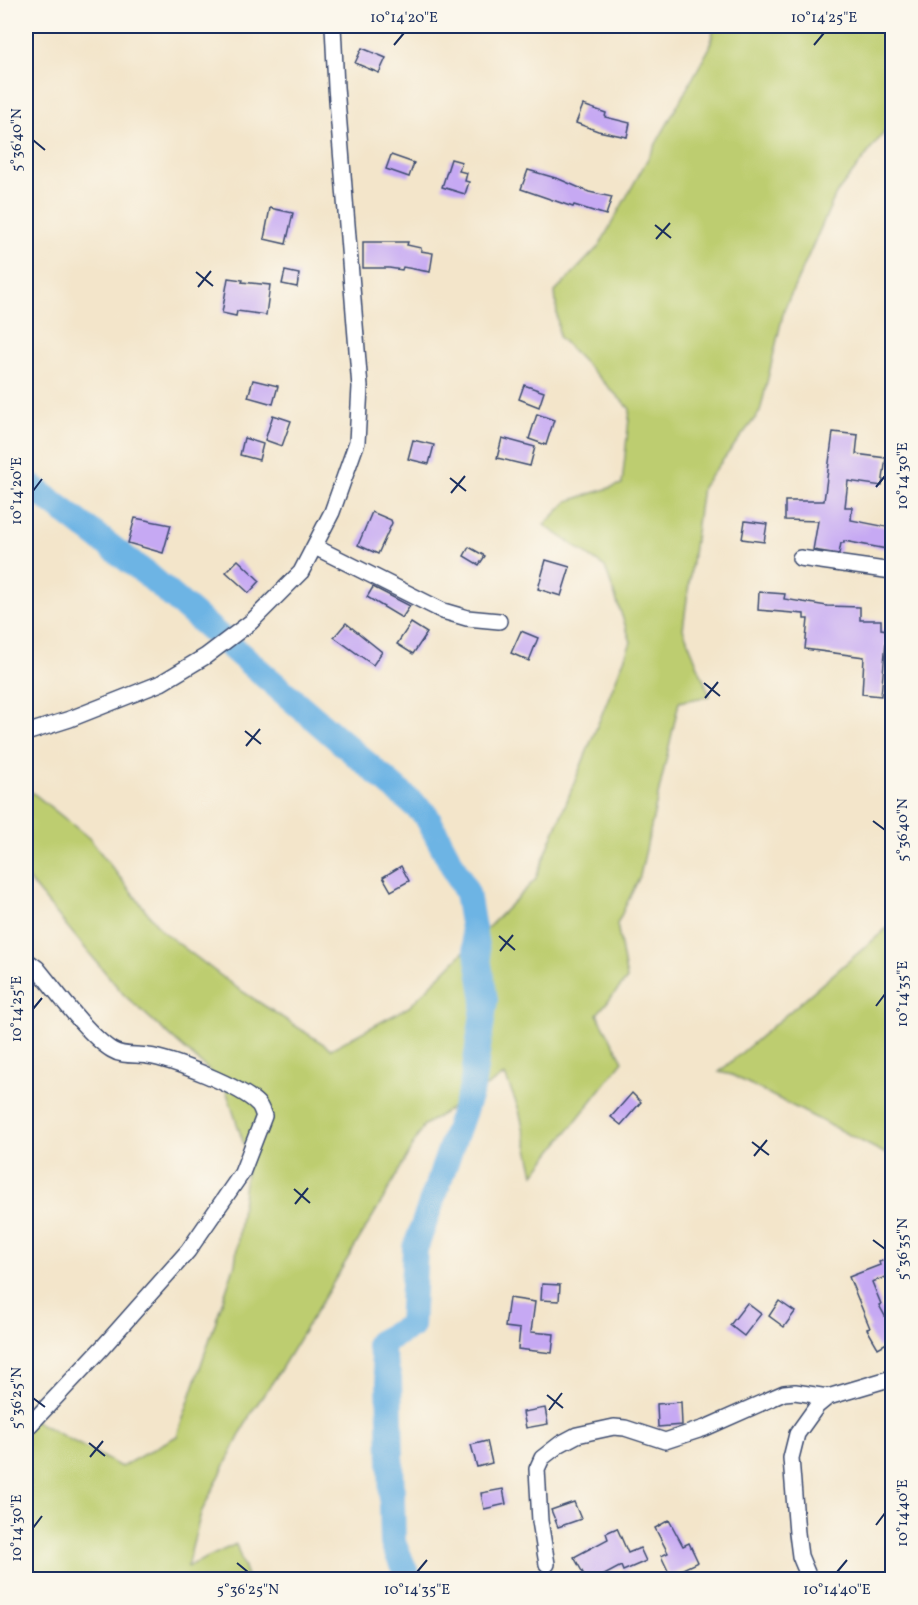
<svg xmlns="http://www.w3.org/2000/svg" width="918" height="1605" viewBox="0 0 918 1605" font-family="Vollkorn,serif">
<rect width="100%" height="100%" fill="#fbf7ec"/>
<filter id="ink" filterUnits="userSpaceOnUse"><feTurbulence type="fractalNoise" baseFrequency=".0167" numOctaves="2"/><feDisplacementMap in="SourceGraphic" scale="12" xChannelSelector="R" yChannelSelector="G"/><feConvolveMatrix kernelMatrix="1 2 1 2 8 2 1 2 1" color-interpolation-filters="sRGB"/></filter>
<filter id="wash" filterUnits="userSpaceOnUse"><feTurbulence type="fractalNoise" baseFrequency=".008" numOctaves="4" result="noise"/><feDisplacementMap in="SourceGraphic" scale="24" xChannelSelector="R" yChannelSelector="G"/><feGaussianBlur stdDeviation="1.35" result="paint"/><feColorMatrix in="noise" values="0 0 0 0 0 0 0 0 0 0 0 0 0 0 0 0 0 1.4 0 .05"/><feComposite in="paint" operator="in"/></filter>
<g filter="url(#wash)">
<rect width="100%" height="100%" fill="#f3e5ca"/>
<g fill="#bdcd6f" stroke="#6c7e66" stroke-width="1.5">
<path d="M714,26H892V129L886,130L836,194L784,310L760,412L702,487L683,629L710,696L679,702L640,876L617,924L627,979L597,1014L623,1061L534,1174L519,1110L505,1075L424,1125L385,1196L330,1288L276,1377L251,1413L201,1513L187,1567L236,1544L248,1579H26V1416L121,1467L177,1436L235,1264L248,1157L224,1084L124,995L26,877V790L33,793L89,838L162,931L237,988L331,1049L409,1007L535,880L631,642L605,567L544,525L568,501L622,484L630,409L559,337L555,292L599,246L710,47Z"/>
<path d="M892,924V1157L732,1075L719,1072Z"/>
</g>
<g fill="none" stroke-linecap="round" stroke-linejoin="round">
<path stroke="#6db4e4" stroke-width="26" d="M26,482L149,576L426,815L467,893L485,1000L472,1088L415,1249L411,1326L379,1343L389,1379L393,1543L409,1580"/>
</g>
<g id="blocks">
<g fill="#c6a9f3">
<path d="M362,48L386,58L379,73L355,63Z"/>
<path d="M583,105L606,113L605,117L630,123L627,137L598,131L576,123Z"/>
<path d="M391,155L414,163L409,177L386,169Z"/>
<path d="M451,159L462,162L459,171L467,173L465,181L469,182L465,194L442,187Z"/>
<path d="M528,170L559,179L589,192L612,197L606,215L574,205L573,207L521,189Z"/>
<path d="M270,208L293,213L286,244L264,239Z"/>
<path d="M363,242H408L407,245L421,248V251L433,253L430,272L403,267L402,270L389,268H363Z"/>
<path d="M285,271L299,274L297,287L282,284Z"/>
<path d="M228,278L243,280L242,282L270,285L266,315L237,311L236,316L222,313Z"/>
<path d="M253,380L278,386L273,404L248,397Z"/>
<path d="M524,385L544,392L539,407L519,399Z"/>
<path d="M537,414L554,420L546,445L529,439Z"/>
<path d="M273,415L291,421L282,446L265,440Z"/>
<path d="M833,432L858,435L856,454L886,458L882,486L848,481L845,507H852L851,520L892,528V550L844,541V543H841L839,554L813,550L818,521L785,520V501H824Z"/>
<path d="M244,438L263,444L259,460L240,455Z"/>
<path d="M502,438L535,447L530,466L497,458Z"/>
<path d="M413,440L434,445L429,464L408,459Z"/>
<path d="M372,512L391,520L392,523L378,554L358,545Z"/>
<path d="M135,518L171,525L163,553L128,543Z"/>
<path d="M745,521L767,524L764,542L742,539Z"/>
<path d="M469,547L485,556L479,565L464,556Z"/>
<path d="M238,560L260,581L249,593L226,572Z"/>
<path d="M546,560L570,567L561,596L538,589Z"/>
<path d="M373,587L410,606L402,618L367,597Z"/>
<path d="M759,592L785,594L784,599L827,606L860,607V620H881V629L887,630L881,696L862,694L864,657L805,649L808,619H804V614L758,610Z"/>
<path d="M346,623L382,652L373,665L334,637Z"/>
<path d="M411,623L427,633L413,654L397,644Z"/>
<path d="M521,631L538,638L529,661L511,653Z"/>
<path d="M401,866L409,881L391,891L383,877Z"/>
<path d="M632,1093L641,1102L621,1125L611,1117Z"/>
<path d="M892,1257V1275L872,1282L881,1304L879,1305L892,1329V1340L878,1348L867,1329L870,1328L849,1277L880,1265L879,1262Z"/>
<path d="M542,1284L560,1285L559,1301L541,1300Z"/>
<path d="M509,1298L535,1302L531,1332L554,1334L552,1353L518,1349L520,1329L505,1327Z"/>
<path d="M779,1301L795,1312L784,1327L769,1316Z"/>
<path d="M747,1303L761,1314L744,1336L730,1325Z"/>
<path d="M681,1402L682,1425L658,1427L657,1404Z"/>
<path d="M545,1408L548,1424L526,1428L523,1412Z"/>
<path d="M487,1441L492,1463L477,1467L471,1445Z"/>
<path d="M503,1489L506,1504L484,1509L481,1493Z"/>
<path d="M574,1502L581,1519L558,1527L551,1510Z"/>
<path d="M669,1520L683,1546L689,1543L698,1562L670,1575L661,1556L668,1553L655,1528Z"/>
<path d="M617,1528L628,1553L640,1548L646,1561L623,1571L621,1566L595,1580H587L574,1557L608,1539L606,1533Z"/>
</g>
</g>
</g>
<g filter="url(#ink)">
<use href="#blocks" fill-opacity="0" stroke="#3b4a6e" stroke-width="1.5"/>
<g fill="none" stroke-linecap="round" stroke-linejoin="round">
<defs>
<g id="minor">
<path d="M315,547L443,611L467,618L499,621"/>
<path d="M800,558L892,571"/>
<path d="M26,733L70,719L161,683L206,656L251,622L301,572L332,512L357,442L360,387L336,87L333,26"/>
<path d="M26,960L37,968C56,991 88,1035 112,1050C123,1057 136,1054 148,1056C171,1059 242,1087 258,1104C261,1107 262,1112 264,1116L242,1173L188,1251L102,1348L26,1429"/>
<path d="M547,1564L540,1521L537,1469L542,1458L560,1444L577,1435L614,1427L625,1428L665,1441L705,1428L784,1393L795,1392L828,1397"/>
<path d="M810,1580L800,1556L797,1533L791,1458L797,1434L817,1406L828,1397L892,1378"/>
</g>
</defs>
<use href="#minor" stroke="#3b4a6e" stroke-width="18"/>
<use href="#minor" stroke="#fff" stroke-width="15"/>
</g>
</g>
<path fill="none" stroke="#1b2f5e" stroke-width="2" d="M394,45L404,33M814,45L824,33M33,140L45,150M655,225L671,238M656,239L670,223M196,272L213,286M198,287L211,271M450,478L466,491M876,487L885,476M33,491L42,479M451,493L465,476M704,683L720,696M705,698L718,682M245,731L261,744M246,746L260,729M873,821L885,830M499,936L515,950M500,951L513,935M876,1006L885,994M33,1009L42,998M752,1142L769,1155M754,1156L767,1140M294,1189L310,1203M295,1204L308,1188M873,1240L885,1249M547,1395L563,1408M33,1398L45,1407M549,1410L562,1393M89,1443L105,1456M90,1457L103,1441M876,1525L885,1513M33,1528L42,1516M237,1563L248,1572M417,1572L427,1560M837,1572L847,1560"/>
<rect width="918" height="1605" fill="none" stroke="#fbf7ec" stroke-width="66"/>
<rect x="33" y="33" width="852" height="1539" fill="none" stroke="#1b2f5e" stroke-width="2"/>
<g font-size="15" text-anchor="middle" fill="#1b2f5e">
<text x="404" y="22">10°14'20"E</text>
<text x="824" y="22">10°14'25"E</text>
<text transform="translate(16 140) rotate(-90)" y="5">5°36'40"N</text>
<text transform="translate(902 476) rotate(-90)" y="5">10°14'30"E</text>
<text transform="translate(16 491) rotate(-90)" y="5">10°14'20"E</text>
<text transform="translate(902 830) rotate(-90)" y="5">5°36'40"N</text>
<text transform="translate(902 994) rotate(-90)" y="5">10°14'35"E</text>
<text transform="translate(16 1009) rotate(-90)" y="5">10°14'25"E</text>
<text transform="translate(902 1249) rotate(-90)" y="5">5°36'35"N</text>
<text transform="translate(16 1398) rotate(-90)" y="5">5°36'25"N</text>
<text transform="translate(902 1513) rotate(-90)" y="5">10°14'40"E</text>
<text transform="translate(16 1528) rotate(-90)" y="5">10°14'30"E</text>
<text x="248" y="1594">5°36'25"N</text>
<text x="417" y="1594">10°14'35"E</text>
<text x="837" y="1594">10°14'40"E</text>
</g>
</svg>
